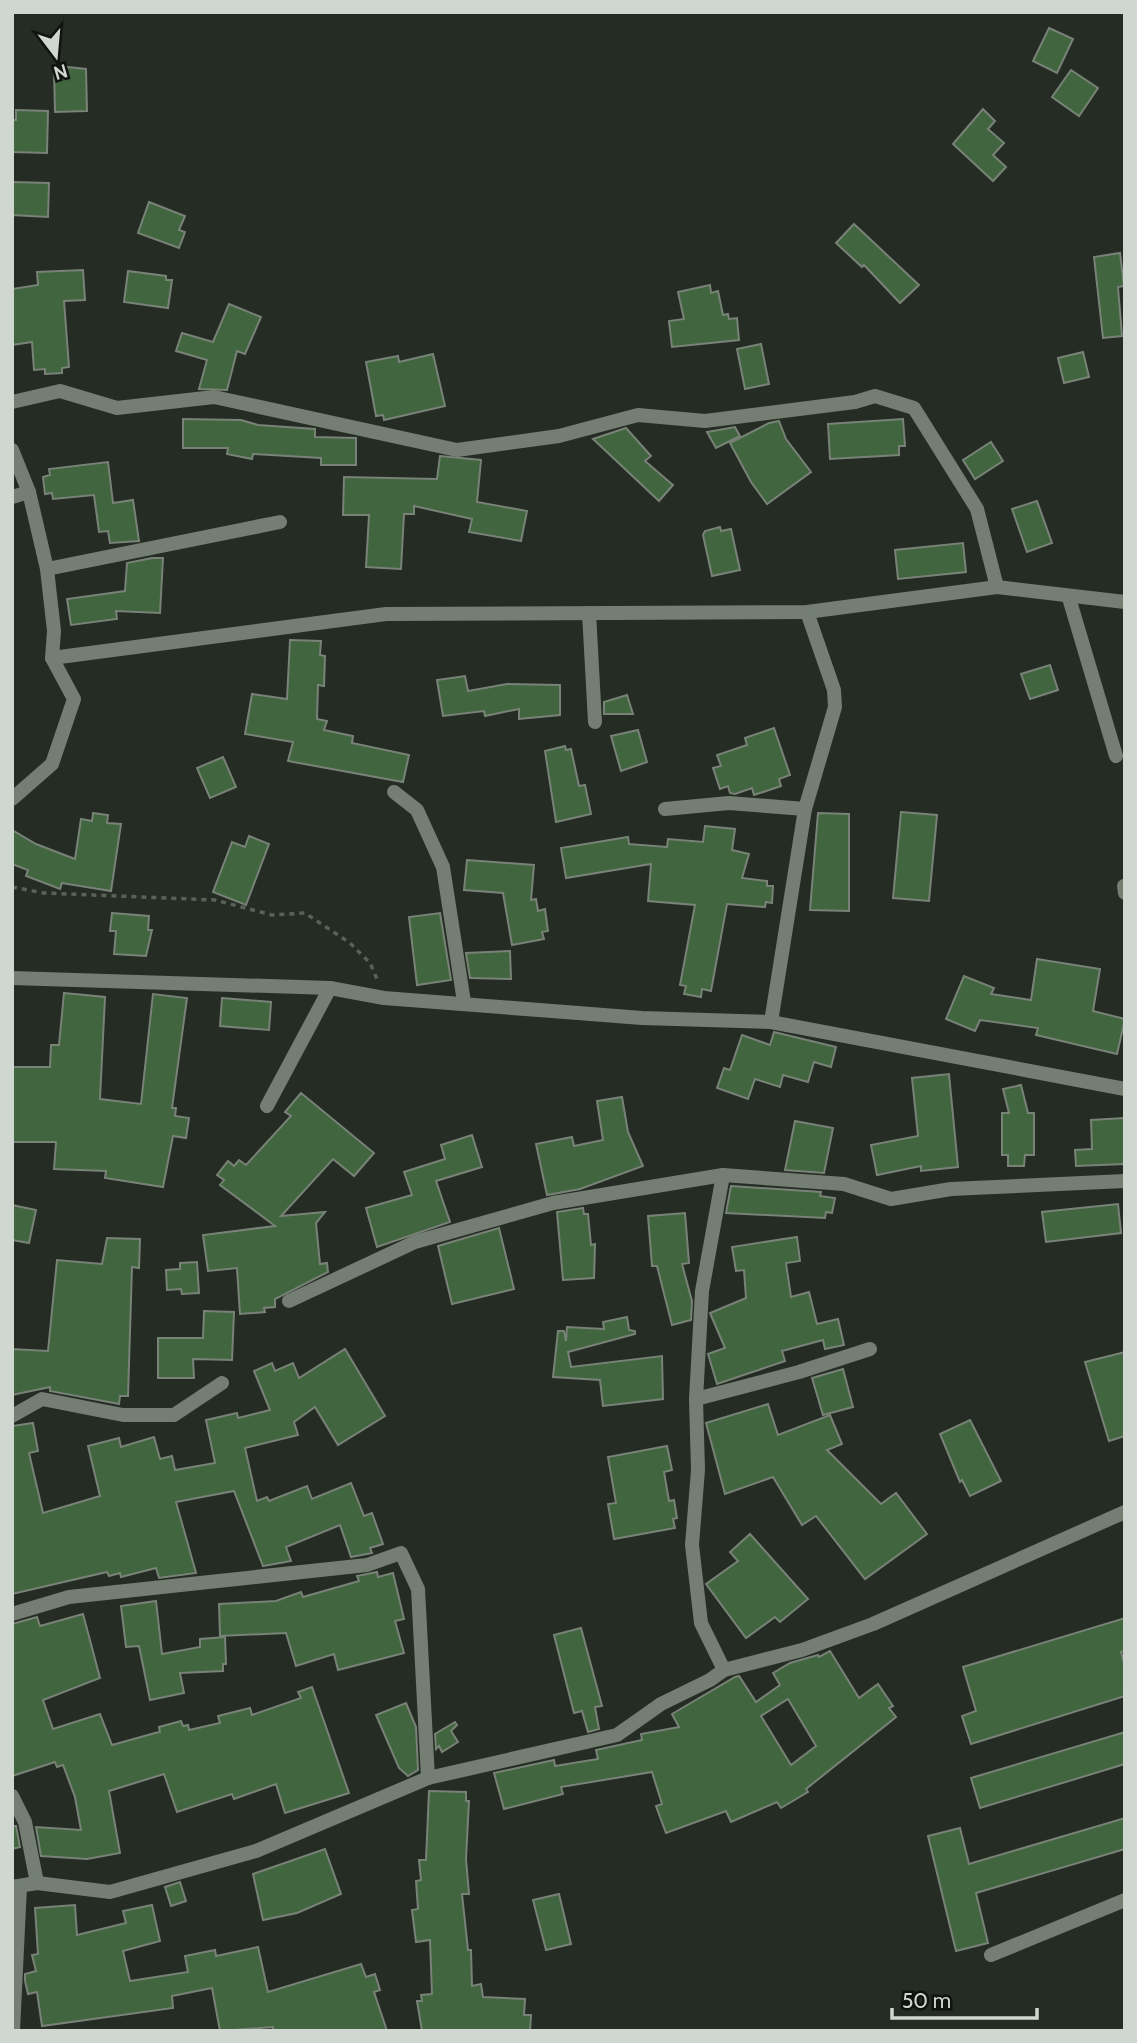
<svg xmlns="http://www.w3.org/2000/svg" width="1137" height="2043" viewBox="0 0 1137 2043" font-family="Cabin,sans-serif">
<rect width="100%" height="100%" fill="#242c23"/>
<g fill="#41653f" stroke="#788277" stroke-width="2" fill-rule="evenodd">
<path d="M1049,28L1073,39L1057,73L1033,61Z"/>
<path d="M58,66L86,69L87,111L55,112L54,70H58Z"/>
<path d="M1071,70L1098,88L1079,116L1052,97Z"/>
<path d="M983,109L995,121L988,129L1004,143L993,155L1006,167L993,181L953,144Z"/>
<path d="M16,110L48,111L47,153L12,152V120H16Z"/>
<path d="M12,182L49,183L48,217L12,215Z"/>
<path d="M149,202L185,216L179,230L185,232L179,248L138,233Z"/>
<path d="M854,224L919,285L900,303L864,265L862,267L836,243Z"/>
<path d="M1120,253L1124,286L1118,287L1122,336L1103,338L1094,257Z"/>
<path d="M83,270L85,300L64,301L69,367L62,368V373L45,374V369L34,370L32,342L12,345V289L38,285L37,272Z"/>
<path d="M128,271L166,276V280H172L168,308L124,302Z"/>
<path d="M710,285L711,293L718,291L723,315L728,314L729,319L737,318L739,340L672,347L669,321L684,319L678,292Z"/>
<path d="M229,304L261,317L245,354L237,351L227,390L199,389L207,360L176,351L182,333L213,342Z"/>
<path d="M761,344L769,384L745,389L737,349Z"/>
<path d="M1083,352L1089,377L1064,383L1058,358Z"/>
<path d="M433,354L445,406L384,420L383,415L376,416L366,362L398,356L399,362Z"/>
<path d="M183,419L241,420L258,425L315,429V437L356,438V465H321V458L253,454L252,459L227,454L228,448H183Z"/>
<path d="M903,419L905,446H899V455L830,459L828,424Z"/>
<path d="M779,421L786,439L811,472L767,504L751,482L730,443L769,423Z"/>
<path d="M735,427L740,436L716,448L707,432Z"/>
<path d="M626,428L651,456L645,461L673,485L659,501L593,439Z"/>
<path d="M991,442L1003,461L975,479L963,460Z"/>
<path d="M440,456L481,460L477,502L527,511L521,541L469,532L472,519L414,506V514H404L401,569L366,567L369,515H343L344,477L437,479Z"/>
<path d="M108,462L113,503L133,500L139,541L110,543L108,531L99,532L94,495L53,499L52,493L45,494L43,477L50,475L49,469Z"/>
<path d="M1037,501L1052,543L1027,552L1012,509Z"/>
<path d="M720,527L721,531L731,529L740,570L712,576L703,535L705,531Z"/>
<path d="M963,543L966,572L898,579L895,550Z"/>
<path d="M152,558H163L160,613L116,611L117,619L71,625L67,599L125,591L127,563Z"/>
<path d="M290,640L321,641L320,655L325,656L324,686L318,685L317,719L327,721L324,730L353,736L352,743L409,755L403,782L288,761L293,742L245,734L252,694L287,699Z"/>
<path d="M1050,665L1058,690L1030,699L1021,674Z"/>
<path d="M465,676L468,691L507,684L560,685V715L519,719V709L485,716L484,711L443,716L437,680Z"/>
<path d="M627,695L633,714H604V702Z"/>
<path d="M774,728L790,775L779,779L781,786L754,795L752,788L735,794L730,793L728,786L720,789L713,768L721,766L717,755L747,745L745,738Z"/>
<path d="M638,730L647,762L621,771L611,736Z"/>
<path d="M565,746L566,750L571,749L579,786L585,785L591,814L556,822L545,751Z"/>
<path d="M223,757L236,787L210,798L197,768Z"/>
<path d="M901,812L937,815L929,901L893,898Z"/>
<path d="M93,813L108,815L107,823L121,824L111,891L62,883L60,889L26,876L28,870L12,864V830L36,844L75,859L81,819L92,821Z"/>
<path d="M818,813L849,814V911L810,910Z"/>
<path d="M705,826L735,829L732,850L749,854L742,878L767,881V886H773L772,903L766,902L765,907L727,904L711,991L702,989L701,997L684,994L686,986L680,985L695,905L648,901L651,864L566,878L561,848L628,837L629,844L667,847L668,839L703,842Z"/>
<path d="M249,836L269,844L246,905L213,892L232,842L245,847Z"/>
<path d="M467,860L534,865L531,900L536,899L538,911L545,909L548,931L542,932L544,939L512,945L503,893L464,890Z"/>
<path d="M112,913L149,916L148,930H152L146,956L114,954L116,931H110Z"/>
<path d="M440,913L451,980L417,985L409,917Z"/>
<path d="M510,951L511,979L470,978L466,953Z"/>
<path d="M1037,959L1100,969L1093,1011L1125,1019L1117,1054L1036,1035L1038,1028L980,1020L975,1031L946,1019L964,976L994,988L991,994L1031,1000Z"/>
<path d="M64,993L105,997L100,1099L141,1104L153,994L187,998L172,1108H176L175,1116L189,1118L186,1138L173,1136L163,1187L105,1178L106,1171L54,1169L56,1142H12V1067H50L51,1045H59Z"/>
<path d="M222,998L271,1002L269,1030L220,1026Z"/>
<path d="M774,1032L836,1047L831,1067L814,1062L808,1082L783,1075L780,1087L755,1079L748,1099L717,1088L724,1068L730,1070L742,1035L770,1045Z"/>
<path d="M949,1074L958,1167L921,1171V1166L877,1175L871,1145L918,1136L912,1078Z"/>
<path d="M1021,1085L1028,1113H1034V1155H1025L1024,1166H1008V1155H1002V1113H1009L1003,1089Z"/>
<path d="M301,1093L374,1153L354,1176L333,1159L281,1216L325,1212L316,1223L320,1264L327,1263L328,1272L275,1299V1307L264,1308L265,1312L240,1314L237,1268L208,1271L203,1235L275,1226L220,1185L224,1180L217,1175L228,1161L234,1166L239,1160L246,1165L291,1116L285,1112Z"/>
<path d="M622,1097L628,1132L643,1166L580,1189L547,1195L536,1144L572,1137L574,1146L603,1140L597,1101Z"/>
<path d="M1124,1118L1125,1164L1076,1166L1075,1150L1092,1149L1091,1120Z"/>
<path d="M795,1121L833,1128L824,1173L785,1170Z"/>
<path d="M472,1135L482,1167L436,1181L450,1222L377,1247L366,1208L412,1195L404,1172L445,1159L441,1145Z"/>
<path d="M731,1186L821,1192L820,1196L835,1198L832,1213L826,1212L825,1218L726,1213Z"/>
<path d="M1118,1204L1121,1233L1046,1242L1042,1212Z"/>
<path d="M12,1205L36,1210L29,1243L12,1240Z"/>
<path d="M583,1208L584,1214H588L591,1245L595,1244L594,1278L563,1280L557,1212Z"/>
<path d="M685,1213L689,1263L682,1264L692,1301L691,1320L672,1325L657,1266H652L648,1216Z"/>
<path d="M499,1228L514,1289L452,1304L438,1246Z"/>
<path d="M797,1237L800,1261L786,1263L791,1297L809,1292L817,1324L838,1319L844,1345L825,1349L823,1340L782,1351L785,1361L717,1384L708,1354L725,1348L710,1313L746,1298L744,1270L736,1271L732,1247Z"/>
<path d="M107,1238L140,1239L139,1268L132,1267L128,1396H120L119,1404L114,1403L50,1391V1387L12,1395V1349L48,1351L57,1260L102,1264Z"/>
<path d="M197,1262L199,1293L182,1294L181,1289L167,1290L166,1270L180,1269V1263Z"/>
<path d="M204,1311L234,1312L232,1360L193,1359L194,1378H158V1338H203Z"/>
<path d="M627,1317L629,1330L635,1331V1334L568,1352L571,1367L662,1356L663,1399L603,1406L600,1380L553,1377L558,1331H564L566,1341L567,1327L604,1329L603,1322Z"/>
<path d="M345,1349L385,1416L338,1445L315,1407L294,1422L298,1435L245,1448L257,1501L267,1497L269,1501L307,1486L312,1499L351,1483L364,1516L372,1513L383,1544L370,1548L372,1553L351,1557L340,1525L286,1547L291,1561L263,1566L234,1491L176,1502L196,1573L159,1578L156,1568L121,1577L120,1573L109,1576L107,1572L12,1594V1426L33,1423L38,1451L29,1453L43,1513L100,1496L88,1446L119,1438L121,1447L154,1437L160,1459L172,1456L175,1470L215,1463L206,1420L237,1413L238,1418L270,1410L254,1371L272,1363L275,1371L293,1363L299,1378Z"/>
<path d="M1125,1352V1436L1109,1441L1085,1362Z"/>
<path d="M843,1369L853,1407L823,1415L812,1378Z"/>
<path d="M768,1404L778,1435L830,1415L842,1444L827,1450L881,1504L896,1493L927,1534L865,1579L816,1516L802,1525L773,1477L725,1494L706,1423Z"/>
<path d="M970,1420L1001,1481L970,1496L962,1480L960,1482L940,1434Z"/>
<path d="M667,1446L672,1470L664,1472L669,1501L674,1500L677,1518L673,1519L675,1528L614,1539L608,1504L616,1503L608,1457Z"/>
<path d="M750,1534L808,1599L780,1622L775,1617L746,1638L706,1584L738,1561L730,1552Z"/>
<path d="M377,1572L378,1577L393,1573L404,1619L395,1621L404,1653L338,1670L334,1654L296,1666L286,1633L220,1636L219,1604L276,1601L301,1592L303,1597L359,1581L357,1576Z"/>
<path d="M156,1601L162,1654L200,1647V1639L225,1637L226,1664H223V1671L180,1673L184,1693L150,1700L139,1646L126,1647L121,1606Z"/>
<path d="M83,1614L100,1678L43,1700L53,1729L100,1714L112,1745L155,1733L160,1732L159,1727L181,1721L183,1726L188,1725L189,1730L220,1723L218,1716L250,1708L252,1715L301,1698L298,1692L312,1687L349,1793L285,1813L276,1784L234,1799L232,1794L177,1812L164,1774L109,1791L120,1853L87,1859L41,1856L36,1827L81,1830L75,1797L63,1765L57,1767L55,1762L12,1776V1624L37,1617L40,1626Z"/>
<path d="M1125,1618V1651L1121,1652L1125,1666V1696L971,1744L962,1716L976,1711L963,1667Z"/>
<path d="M581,1628L602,1706L595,1707L599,1729L588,1732L582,1711L574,1713L554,1635Z"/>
<path d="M830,1651L859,1698L878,1684L893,1706L889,1708L896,1717L806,1789L808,1792L781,1808L777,1802L731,1822L726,1811L666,1833L656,1806L662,1804L652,1772L561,1787L563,1794L504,1809L494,1773L554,1760L555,1766L598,1759L596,1750L642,1740L641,1734L679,1727L672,1714L735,1677L739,1676L756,1702L780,1685L773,1673L790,1663L818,1655L819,1657ZM788,1699L816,1746L791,1765L761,1716Z"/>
<path d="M406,1703L416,1727L418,1770L408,1776L399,1768L376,1715Z"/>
<path d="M455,1722L457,1725L451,1731L458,1742L442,1752L439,1746L436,1749L435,1734Z"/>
<path d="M1125,1732V1764L980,1808L971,1778Z"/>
<path d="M429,1791L466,1792V1801H469L466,1859L469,1894H462L468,1950H471L472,1986L481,1984L483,1997L525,1999L524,2015H531L530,2031H422L417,2001H422L421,1995L432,1994L430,1940L416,1942L412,1910L418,1909L416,1881L421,1880L419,1860H426Z"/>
<path d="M1125,1818V1849L976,1893L988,1943L956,1951L928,1836L960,1828L969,1864Z"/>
<path d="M12,1826H16L20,1847L12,1849Z"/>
<path d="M325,1849L341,1894L297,1913L263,1920L253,1874Z"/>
<path d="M180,1882L186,1901L171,1906L165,1887Z"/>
<path d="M559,1894L571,1944L546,1950L533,1900Z"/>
<path d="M75,1905L77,1935L126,1923L123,1911L152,1905L160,1941L123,1951L130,1981L188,1972L185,1956L215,1950L216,1956L258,1947L268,1992L361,1964L366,1977L375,1974L380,1990L374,1992L387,2031H273V2027L220,2031L212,1988L172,1996L173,2008L42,2026L37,1992L28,1994L25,1981V1974L36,1971L32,1955L38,1954L35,1908Z"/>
</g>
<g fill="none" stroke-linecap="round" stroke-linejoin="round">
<path stroke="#5a6159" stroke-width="3.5" stroke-dasharray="5 5" stroke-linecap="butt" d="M12,887L44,893L215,900L272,915L305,913L350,943L370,963L377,979"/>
<g stroke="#747e73" stroke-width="14">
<path d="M12,402L60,391L117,408L214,397L457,450L559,436L638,415L705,421L855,402L875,396L914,408L977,509L997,587"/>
<path d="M12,450L29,492L47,569L54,631L52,658L74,699L52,764L12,799"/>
<path d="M12,497L29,492"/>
<path d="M47,569L280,522"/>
<path d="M1069,598L1116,756"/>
<path d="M589,613L595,722"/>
<path d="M52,658L386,614L807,612L997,587L1125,602"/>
<path d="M394,792L417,810L443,867L464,1002"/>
<path d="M665,809L729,803L805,809"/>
<path d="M1124,886L1125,893"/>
<path d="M12,978L330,988L384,998L642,1018L771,1022L1125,1089"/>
<path d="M771,1022L805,809L835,707L834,690L807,612"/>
<path d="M267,1106L330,988"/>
<path d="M723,1175L702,1291L696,1399L698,1470L692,1545L701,1623L724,1670"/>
<path d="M289,1301L415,1242L553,1203L723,1175L844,1184L891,1199L951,1189L1125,1181"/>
<path d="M696,1399L799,1372L870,1349"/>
<path d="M12,1416L42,1399L123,1415H174L222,1383"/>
<path d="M12,1614L69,1597L367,1565L401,1553L418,1589L428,1778"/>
<path d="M12,1796L25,1822L37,1883"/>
<path d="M12,1887L37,1883L110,1892L256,1851L428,1778L617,1735L661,1704L710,1680L724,1670L802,1650L873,1624L1125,1512"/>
<path d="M991,1955L1125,1900"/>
<path d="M13,2031L20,1887"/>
</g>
</g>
<rect width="1137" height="2043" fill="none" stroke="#d0d6d0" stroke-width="28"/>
<g transform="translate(56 56) rotate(164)" stroke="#10130f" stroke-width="5" paint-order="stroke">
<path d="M0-5L12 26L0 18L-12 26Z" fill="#d0d6d0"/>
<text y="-10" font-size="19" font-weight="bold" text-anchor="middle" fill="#d0d6d0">N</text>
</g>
<path d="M892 2008v10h145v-10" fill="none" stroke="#d0d6d0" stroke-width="3.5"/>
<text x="902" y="2008" font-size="21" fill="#d0d6d0" stroke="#10130f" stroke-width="5" paint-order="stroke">50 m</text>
</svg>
